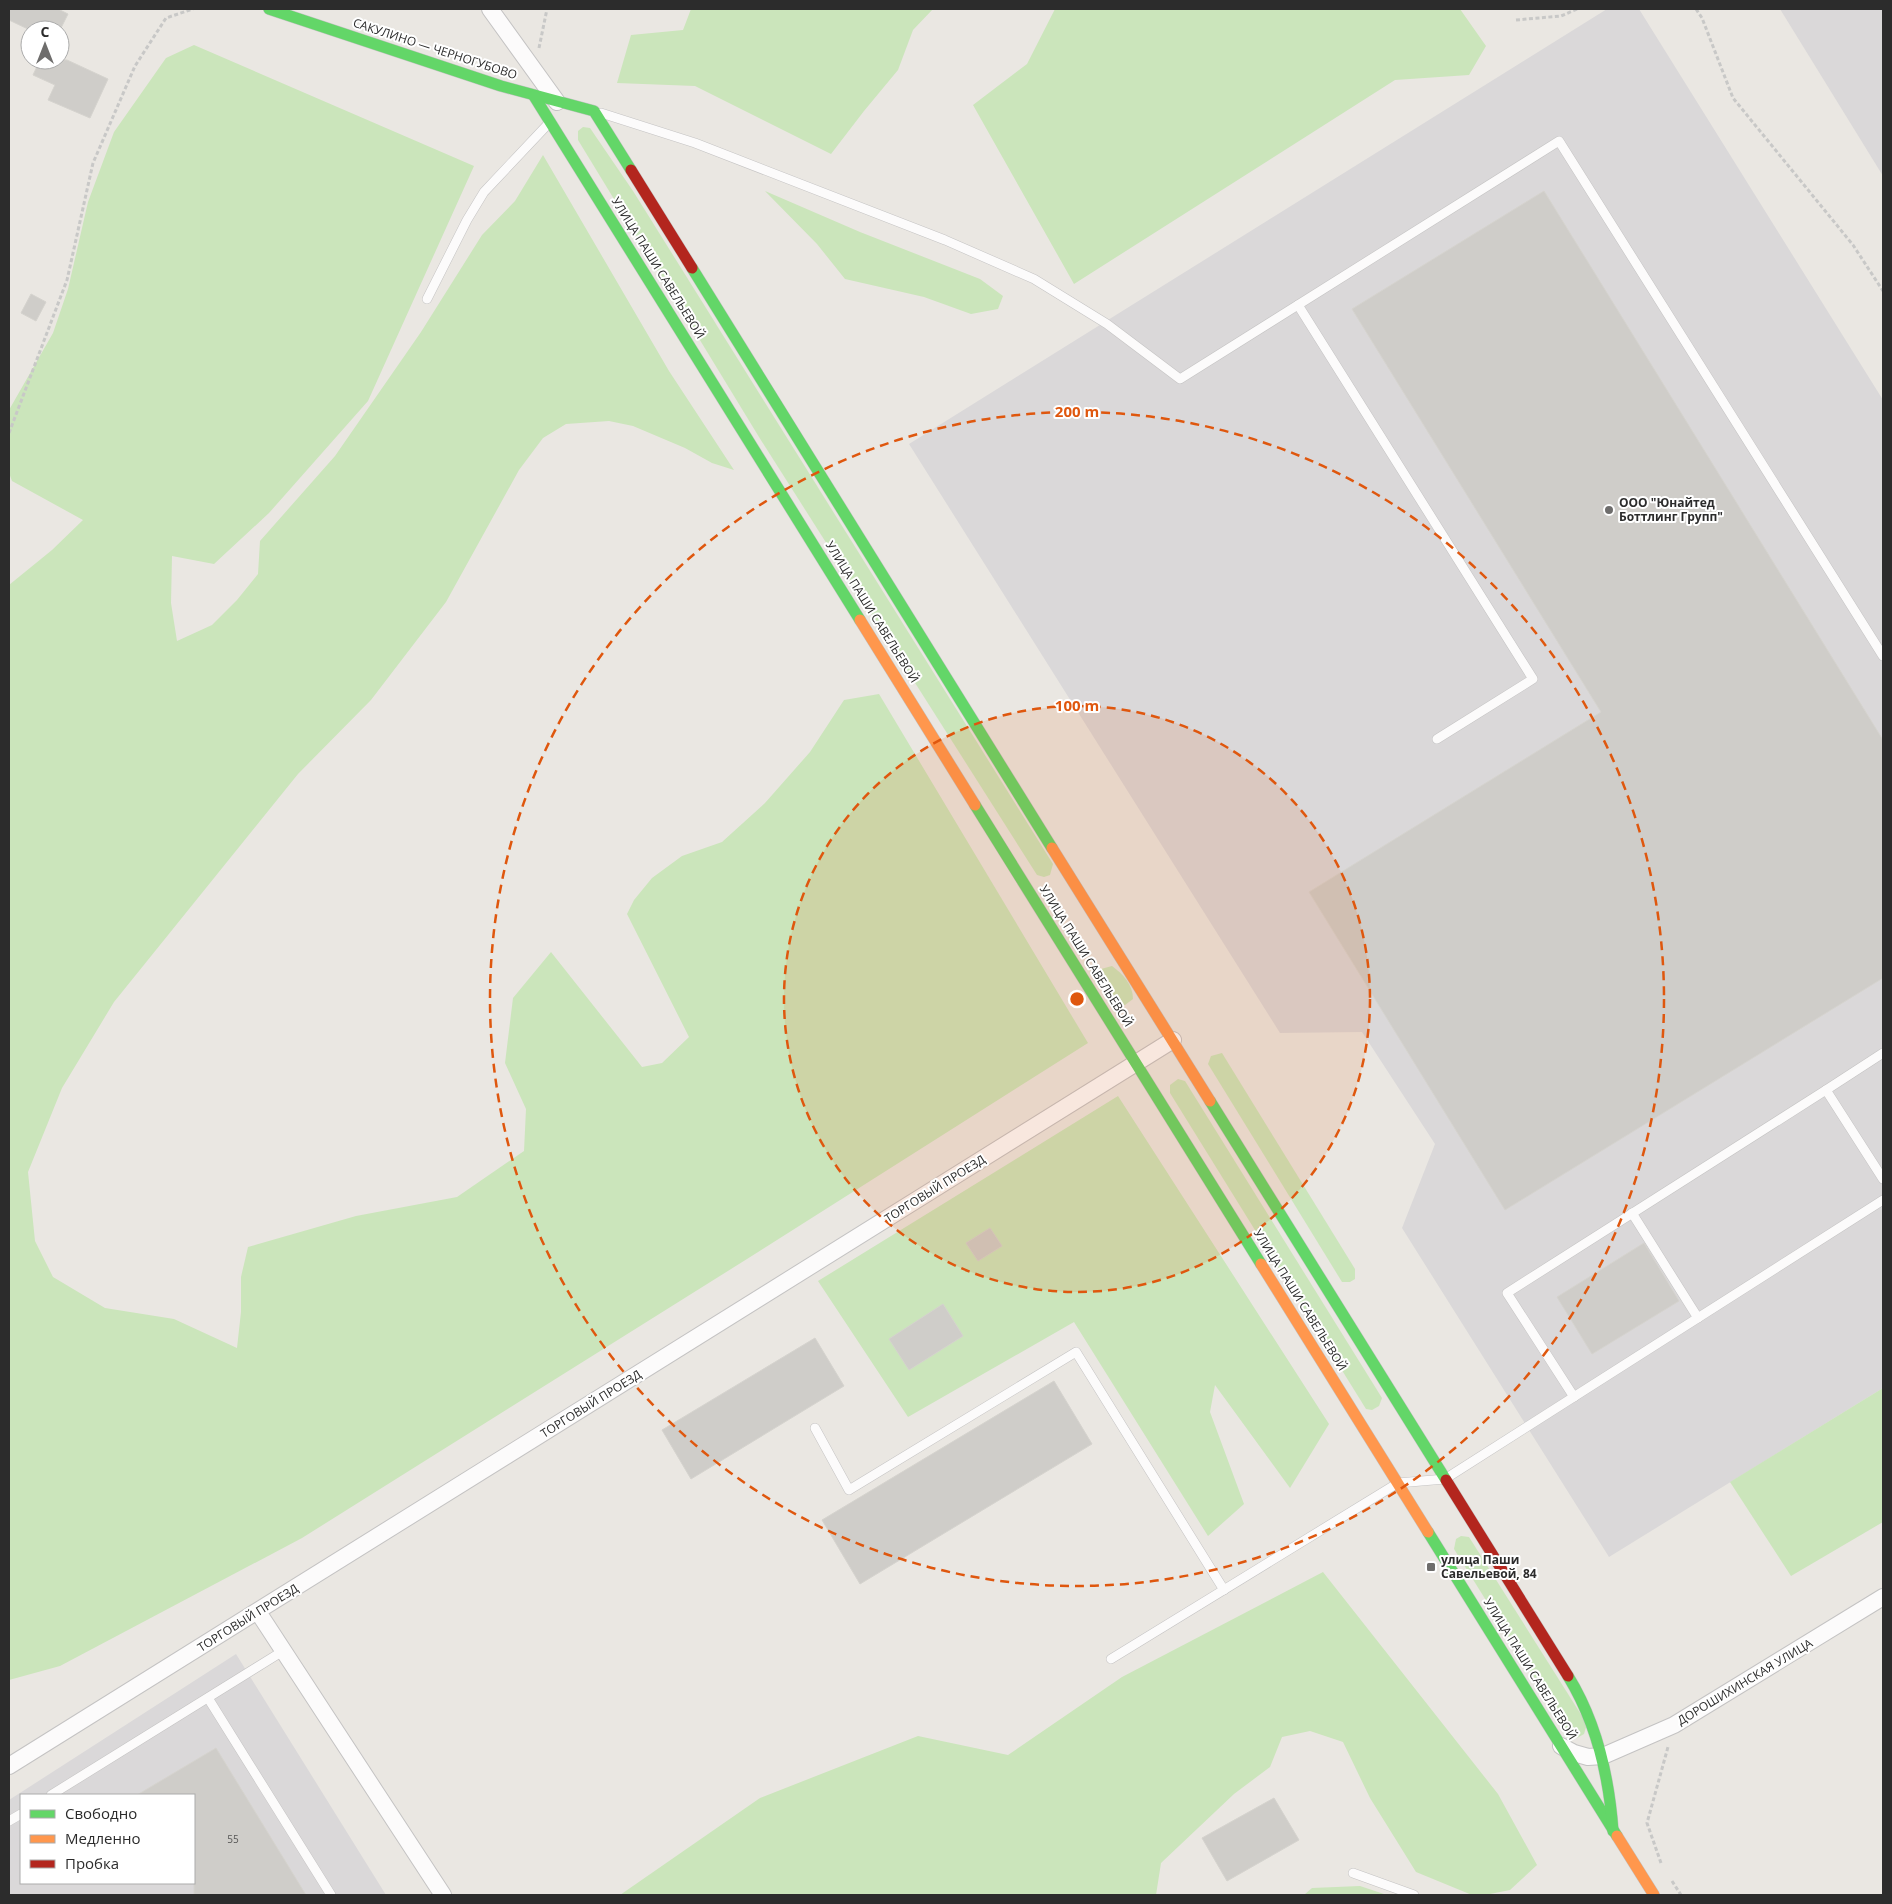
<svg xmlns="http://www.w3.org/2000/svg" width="1892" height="1904" viewBox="0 0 1892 1904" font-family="'Open Sans',sans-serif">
<rect width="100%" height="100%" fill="#eae7e2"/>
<g fill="#dad8d9" fill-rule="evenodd">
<path d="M1607,9H1639L1883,400V1388L1609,1557L1402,1228L1435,1144L1362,1032L1280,1033L909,444Z"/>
<path d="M1780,9H1883V176Z"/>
<path d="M236,1654L386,1895H9V1800ZM21,1795H194V1883H21Z"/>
</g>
<g fill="#cbe5bb">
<path d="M691,9H933L913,30L898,70L864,111L831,154L695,86L617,83L631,35L683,30Z"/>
<path d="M1055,9H1460L1486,46L1469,75L1395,80L1074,284L973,105L1027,64Z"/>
<path d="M194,45L474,166L368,401L269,513L214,564L172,556L171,603L177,641L212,625L237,600L258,574L260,541L335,456L421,332L482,235L515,201L543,155L669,371L734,470L712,463L685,448L633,426L609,421L566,424L543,438L519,470L446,602L371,700L298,774L114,1002L62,1088L28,1172L35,1241L53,1277L105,1308L174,1319L237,1348L241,1312V1277L248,1247L356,1216L457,1197L524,1151L526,1109L505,1063L513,998L551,952L642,1067L662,1063L689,1037L627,914L634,900L652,878L682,856L722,842L765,803L810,752L844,700L879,694L1088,1043L747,1259L302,1538L60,1666L9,1680V585L52,550L83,520L12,481L9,473V410L53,333L68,289L88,202L114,132L166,58Z"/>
<path d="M583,127L590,128L633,191L1053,864L1050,875L1044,877L1037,875L759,437L578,140V131Z"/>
<path d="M765,191L860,232L980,279L1003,296L998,309L971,314L924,297L845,279L817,244Z"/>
<path d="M1112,966C1123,974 1133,985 1133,999L1125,1005L1116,1004L1098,977L1101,969Z"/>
<path d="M1222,1053L1355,1269V1279L1350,1282H1342L1208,1064L1211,1056Z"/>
<path d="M1178,1079L1185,1081L1382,1398L1379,1406L1372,1410L1366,1409L1170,1093V1085Z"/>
<path d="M1118,1096L1329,1424L1290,1488L1215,1385L1210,1412L1244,1504L1208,1536L1074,1322L908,1417L818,1281Z"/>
<path d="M1883,1388V1522L1791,1576L1730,1482Z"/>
<path d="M1461,1536L1469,1537L1587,1724L1584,1734L1577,1738L1570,1735L1454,1549L1456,1539Z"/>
<path d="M1323,1572L1498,1794L1537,1865L1510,1890L1485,1895H1472L1416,1872L1370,1798L1343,1742L1310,1731L1282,1737L1270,1767L1234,1794L1161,1863L1156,1895H620L760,1798L918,1736L1008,1755L1122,1677Z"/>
<path d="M1360,1886L1387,1895H1304L1312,1888Z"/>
</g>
<g fill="#cfcdc9" stroke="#d5d3ce">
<path d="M9,9H58L68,14L60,30H30L9,20Z"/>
<path d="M40,60H67L108,79L90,118L48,100L55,85L33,75Z"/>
<path d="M1544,191L1883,740V978L1505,1210L1309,892L1601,712L1352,309Z"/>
<path d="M31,294L46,302L36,321L21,313Z"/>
<path d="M990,1228L1002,1246L978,1261L966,1243Z"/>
<path d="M1644,1243L1679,1301L1592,1354L1557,1297Z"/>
<path d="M943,1304L963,1336L909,1370L889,1339Z"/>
<path d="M815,1338L844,1386L691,1479L662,1430Z"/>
<path d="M1054,1381L1092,1444L860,1584L822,1520Z"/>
<path d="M216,1748L306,1895H194V1795H137Z"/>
<path d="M1274,1798L1299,1840L1227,1881L1202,1838Z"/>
</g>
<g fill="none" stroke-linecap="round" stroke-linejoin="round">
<defs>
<g id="lane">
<path d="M601,113L695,143L945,240L1034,279L1107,324L1180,379L1559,141L1883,656"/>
<path d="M427,299L467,220L484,192L550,122"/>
<path d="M1298,305L1533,679L1437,739"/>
<path d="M1826,1090L1883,1053"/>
<path d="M1632,1213L1698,1318"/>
<path d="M1574,1397L1507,1293L1826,1090L1883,1179"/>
<path d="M815,1428L849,1490L1076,1352L1224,1590"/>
<path d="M1111,1659L1398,1483L1445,1479L1883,1200"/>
<path d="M208,1698L331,1895"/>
<path d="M51,1795L283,1651"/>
<path d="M9,1821L21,1814"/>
<path d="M1353,1873L1414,1895"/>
</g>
<g id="street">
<path d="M490,9L557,102"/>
<path d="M258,1612L443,1895"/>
<path d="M1561,1746L1574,1753L1588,1757L1603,1756L1674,1725L1883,1597"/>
<path d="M9,1766L1173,1040"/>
</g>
<g id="fast">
<path d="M269,9L501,86L594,111L631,170"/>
<path d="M534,96L860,620"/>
<path d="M692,268L1052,848"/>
<path d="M975,805L1261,1264"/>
<path d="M1210,1101L1446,1480"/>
<path d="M1428,1532L1617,1836"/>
<path d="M1568,1676C1597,1723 1609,1776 1613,1831"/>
</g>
<g id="slow">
<path d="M860,620L975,805"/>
<path d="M1052,848L1210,1101"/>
<path d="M1261,1264L1428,1532"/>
<path d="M1617,1836L1654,1895"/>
</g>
<g id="jam">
<path d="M631,170L692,268"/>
<path d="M1446,1480L1568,1676"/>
</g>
</defs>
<use href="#lane" stroke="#c4c3c3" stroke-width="10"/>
<use href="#street" stroke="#c4c3c3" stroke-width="18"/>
<use href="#fast" stroke="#c4c3c3" stroke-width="12"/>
<use href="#slow" stroke="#c4c3c3" stroke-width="12"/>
<use href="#jam" stroke="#c4c3c3" stroke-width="12"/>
<g stroke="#c8c8c7" stroke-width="3" stroke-dasharray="4 2.5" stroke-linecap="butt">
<path d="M1696,9L1702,18L1733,98L1853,245L1883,291"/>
<path d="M1516,20L1561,16L1577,9"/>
<path d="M539,48L547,9"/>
<path d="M9,433L67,280L93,163L135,66L166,18L193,9"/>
<path d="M1661,1863L1647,1823L1668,1747"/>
<path d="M1672,1881L1681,1895"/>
</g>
<use href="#lane" stroke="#fcfbfb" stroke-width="9"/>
<use href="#street" stroke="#fcfbfb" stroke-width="16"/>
<use href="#fast" stroke="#63d668" stroke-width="11"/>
<use href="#slow" stroke="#ff974d" stroke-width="11"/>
<use href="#jam" stroke="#b3261e" stroke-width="11"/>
</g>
<circle cx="1077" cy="999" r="293" fill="#df570e" fill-opacity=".12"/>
<g fill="none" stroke="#df570e" stroke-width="2.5" stroke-dasharray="9 6">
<circle cx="1077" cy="999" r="293"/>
<circle cx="1077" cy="999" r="587"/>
</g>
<g fill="#6e6d6c" stroke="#fff" stroke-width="2">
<circle cx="1609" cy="510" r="5"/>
<rect x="1426" y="1562" width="10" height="10" rx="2.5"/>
</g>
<g text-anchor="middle" stroke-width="4" stroke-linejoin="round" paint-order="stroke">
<g font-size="10" fill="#565655">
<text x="233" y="1843">55</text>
</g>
<g font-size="12" fill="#2c2c2c" stroke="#fff">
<text transform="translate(435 49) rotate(18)" y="4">САКУЛИНО — ЧЕРНОГУБОВО</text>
<text transform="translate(658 268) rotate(58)" y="4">УЛИЦА ПАШИ САВЕЛЬЕВОЙ</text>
<text transform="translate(872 612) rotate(58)" y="4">УЛИЦА ПАШИ САВЕЛЬЕВОЙ</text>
<text transform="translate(1086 956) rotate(58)" y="4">УЛИЦА ПАШИ САВЕЛЬЕВОЙ</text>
<text transform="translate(935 1189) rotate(-32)" y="4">ТОРГОВЫЙ ПРОЕЗД</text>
<text transform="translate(1300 1300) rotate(58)" y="4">УЛИЦА ПАШИ САВЕЛЬЕВОЙ</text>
<text transform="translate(591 1404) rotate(-32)" y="4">ТОРГОВЫЙ ПРОЕЗД</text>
<text transform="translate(248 1618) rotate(-32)" y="4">ТОРГОВЫЙ ПРОЕЗД</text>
<text transform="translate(1530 1669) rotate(58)" y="4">УЛИЦА ПАШИ САВЕЛЬЕВОЙ</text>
<text transform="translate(1745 1682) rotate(-31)" y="4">ДОРОШИХИНСКАЯ УЛИЦА</text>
</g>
<g font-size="12" font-weight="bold" fill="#2c2c2c" stroke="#fff" text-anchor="start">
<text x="1619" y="507">ООО "Юнайтед<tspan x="1619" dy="14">Боттлинг Групп"</tspan></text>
<text x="1441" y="1564">улица Паши<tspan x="1441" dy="14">Савельевой, 84</tspan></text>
</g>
</g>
<circle cx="1077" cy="999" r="8" fill="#df570e" stroke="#fff" stroke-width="2.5"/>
<g font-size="15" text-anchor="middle" font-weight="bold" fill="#df570e" stroke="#fff" stroke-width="4" stroke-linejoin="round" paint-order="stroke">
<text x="1077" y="417">200 m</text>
<text x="1077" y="711">100 m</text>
</g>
<rect width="1892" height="1904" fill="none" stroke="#2c2c2c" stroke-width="20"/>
<rect x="20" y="1794" width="175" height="90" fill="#ffffff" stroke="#ababab"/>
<rect x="30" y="1810" width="25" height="8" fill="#63d668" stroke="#ababab"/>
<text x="65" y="1819" font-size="15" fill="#2c2c2c">Свободно</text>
<rect x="30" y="1835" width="25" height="8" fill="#ff974d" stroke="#ababab"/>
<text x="65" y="1844" font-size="15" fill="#2c2c2c">Медленно</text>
<rect x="30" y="1860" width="25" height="8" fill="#b3261e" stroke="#ababab"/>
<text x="65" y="1869" font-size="15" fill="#2c2c2c">Пробка</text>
<g transform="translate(45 45)"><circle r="24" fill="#ffffff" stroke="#ababab"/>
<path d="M0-4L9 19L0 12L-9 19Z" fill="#6e6d6c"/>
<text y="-8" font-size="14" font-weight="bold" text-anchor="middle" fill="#2c2c2c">С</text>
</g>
</svg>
